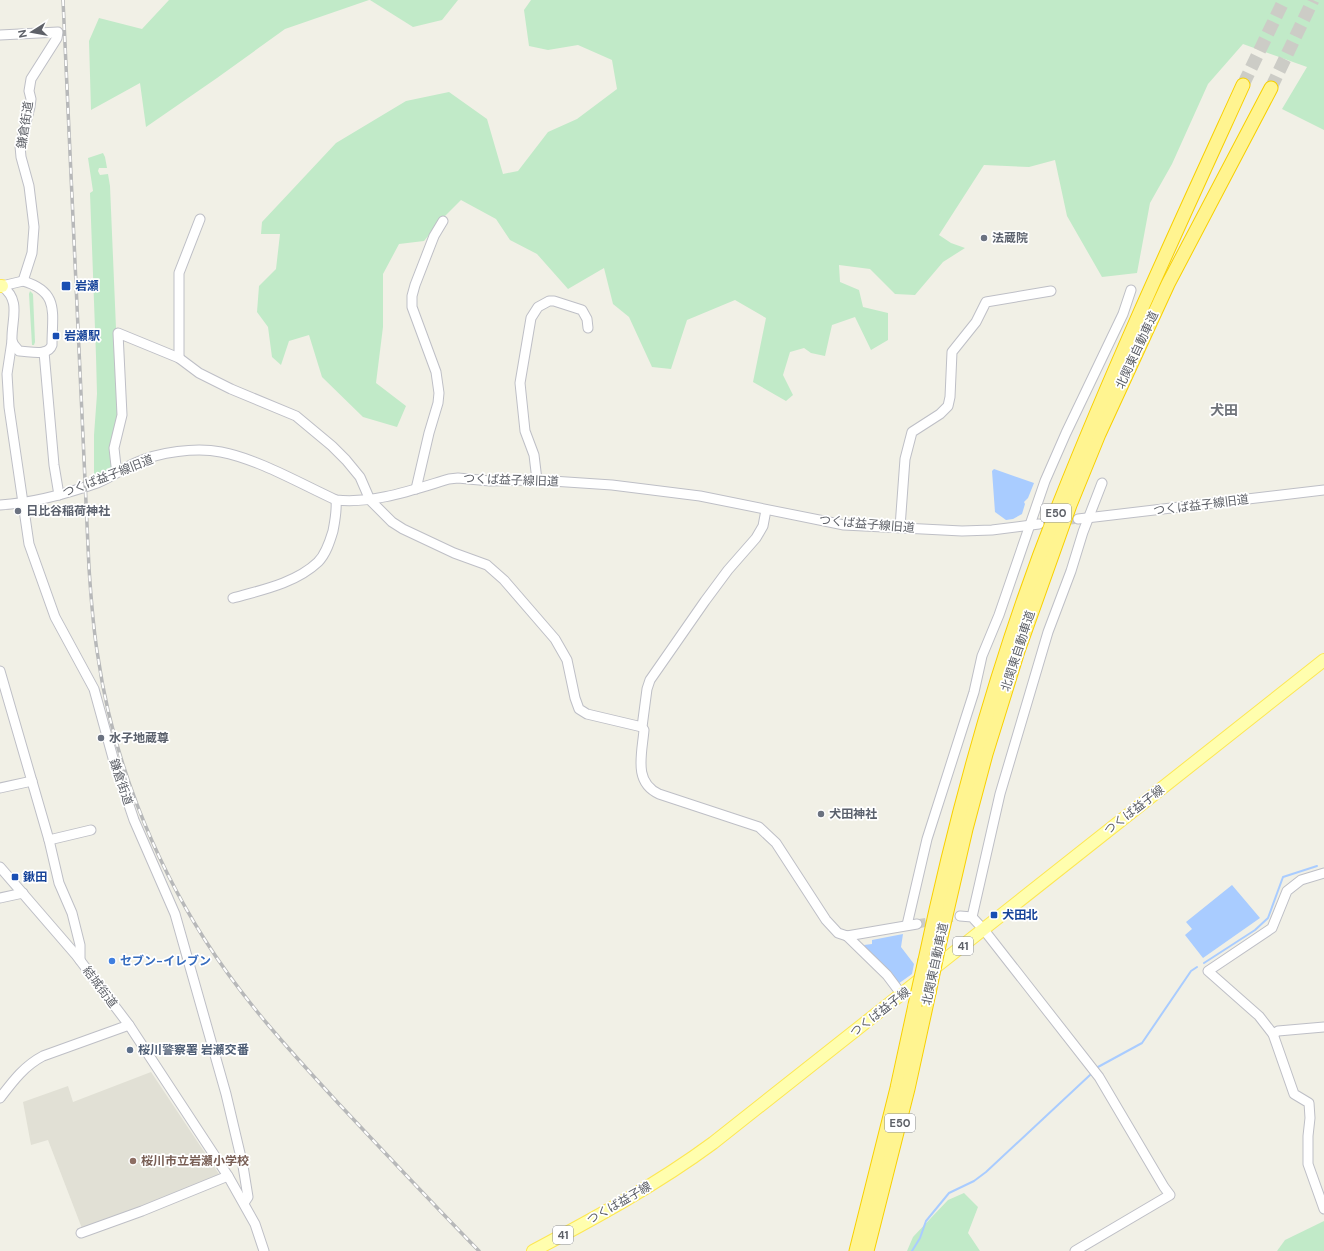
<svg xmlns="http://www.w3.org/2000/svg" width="1324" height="1251" viewBox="0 0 1324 1251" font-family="'DM Sans','Noto Sans JP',sans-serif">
<rect width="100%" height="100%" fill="#f1f0e6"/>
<path fill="#e1e0d5" d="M151,1072L221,1177L83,1231L48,1140L31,1145L23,1102L68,1086L73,1102Z"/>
<g fill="#c1eac8">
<path d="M169,0H369L285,29L217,78L146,127L140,83L91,110L89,41L99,18L142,29Z"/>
<path d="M370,0H458L442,20L413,27Z"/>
<path d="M531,0H1324V130L1282,109L1307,67L1243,44L1208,84L1172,164L1150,203L1137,273L1102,277L1067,216L1055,160L1029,167L984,165L939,235L951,243L965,248L943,262L915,295L895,294L870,269L839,265L840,282L859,290L863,307L888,313V340L871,350L855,317L832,325L825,356L811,353L804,348L790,352L783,375L793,395L786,401L753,382L766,318L735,300L687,320L671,369L652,367L629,317L613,304L604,268L568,289L537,254L510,240L496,219L461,200L443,218L424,241L399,244L383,274V327L376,383L406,406L397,427L363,417L322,377L309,335L289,341L281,365L272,357L268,327L257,312L259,286L276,269L280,234H261L262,222L336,143L406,101L449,92L487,119L503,174L518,171L548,132L577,119L617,89L612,60L578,45L548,50L529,46L524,10Z"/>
<path d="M103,153L105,157L107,168H99L98,171L100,175L108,174L110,186L117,352L118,416L115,470L94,480V435L97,394L96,356L90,193L93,191L88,158Z"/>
<path d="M30,291L33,294L35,342L34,345H32L29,294Z"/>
<path d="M964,1193L978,1207L968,1233L980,1251H907L913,1237L948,1200Z"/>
<path d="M1324,1221V1251H1277L1285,1240Z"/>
</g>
<g fill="#a9ccff">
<path d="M994,469L1034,483L1028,498L1024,502L1025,504L1022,514L1013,519L1006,520L995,512L992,471Z"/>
<path d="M1232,885L1260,918L1203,958L1185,935L1192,929L1186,922Z"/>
<path d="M903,934L901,947L914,964L912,974L898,984L884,965L865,948L864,945L872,944V940Z"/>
</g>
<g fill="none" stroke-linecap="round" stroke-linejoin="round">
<g stroke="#a9ccff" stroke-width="2">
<path d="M1204,963L1255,930L1268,918L1283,877L1317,866"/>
<path d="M1098,1067L1142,1043L1191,971L1197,967"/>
<path d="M912,1251L920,1238L926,1221L949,1193L974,1181L986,1172L1090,1075"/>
</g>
<g stroke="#ccccc6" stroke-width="9" stroke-dasharray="9 4.5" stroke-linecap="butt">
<path d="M1039,524L1078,519"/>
<path d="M917,924L960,916"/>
</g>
<g stroke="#ccccc6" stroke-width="13" stroke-dasharray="13 6" stroke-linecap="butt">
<path d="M1243,85L1284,0"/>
<path d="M1271,88L1313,0"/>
</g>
<defs>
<g id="minor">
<path d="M0,35L58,32L57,38L31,79L29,91L31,99L30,107L20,146L21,157L29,186L34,227L32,253L23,281"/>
<path d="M23,281C60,292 52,313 52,345C48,357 29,351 19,351L14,345L12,341C11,320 22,301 2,286Z"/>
<path d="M12,341L7,374L9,407L29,544L55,617L94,689L113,758L134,820L175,914L226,1094L243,1166L248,1197L244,1203"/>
<path d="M44,352L54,465L59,495"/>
<path d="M179,358V273L200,219"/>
<path d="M118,472L116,466L114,448L122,415L118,333L179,358L199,373L231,389L296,416L332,446L346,460L360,477L370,500L392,522L403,529L454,553L487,565L504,580L555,639L567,660L575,698L579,709L587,714L642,727"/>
<path d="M537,480L534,455L525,431L520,383L531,318L538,307L549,301H554L582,310L587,319L588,328"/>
<path d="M416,489L429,433L438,403L439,393L436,372L412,307V296L415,285L434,236L443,221"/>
<path d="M0,505C33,503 66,494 97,483C110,478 122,469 135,463C159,452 196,447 221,452C258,459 301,484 336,500C374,504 412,490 449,479L458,478L490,481L537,480L612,485L700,496L844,525L962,531L992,530L1039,524"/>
<path d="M766,510L763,526L756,538L728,570L705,601L650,680L647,689L642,727L644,730C642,754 633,782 659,794L759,827L776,843L826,920L838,933L847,936L917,924"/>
<path d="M1078,519L1324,490"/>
<path d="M900,527L905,459L912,432L940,414L948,406L950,397L952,352L976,322L986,302L1051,291"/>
<path d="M233,598C262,590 296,583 318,562C326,554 330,541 333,531C335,520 337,511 336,500"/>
<path d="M0,671L49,840L59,883L72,913L80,945V960"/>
<path d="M0,788L32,781"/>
<path d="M49,840L91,830"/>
<path d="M0,867L76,955L129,1025L228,1176L255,1224L264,1251"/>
<path d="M1324,873L1301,880L1287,891L1272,928L1208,971L1259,1016L1273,1034L1294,1094L1309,1103L1310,1118L1308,1136V1164L1324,1209"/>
<path d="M0,898L23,893"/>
<path d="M960,916L972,917L984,930L1099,1077L1164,1187L1170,1195L1075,1251"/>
<path d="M972,917L1000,794L1048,632L1071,571L1083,532L1102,483"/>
<path d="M907,925L927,839L974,692L982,656L999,615L1045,481L1066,433L1123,314L1131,290"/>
<path d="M847,936L887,975L902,995"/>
<path d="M1273,1034L1278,1031L1324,1027"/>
<path d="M0,1098C13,1081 24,1066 43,1056L129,1025"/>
<path d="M81,1233L142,1211L228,1176"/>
</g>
<g id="major">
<path d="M0,286H2"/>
<path d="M533,1251C595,1218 656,1185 713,1143L1324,660"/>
</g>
<g id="highway">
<path d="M938,950L966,829L986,754L1018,651L1070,505L1099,434L1168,284L1271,88"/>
<path d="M925,960C958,804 1001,650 1060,502C1116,361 1180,223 1243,85"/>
<path d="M856,1251L897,1088L915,1005"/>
<path d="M867,1251L908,1089L929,993"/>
</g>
</defs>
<use href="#minor" stroke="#bebfc6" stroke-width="11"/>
<use href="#major" stroke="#fde754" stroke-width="14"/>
<use href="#highway" stroke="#f8d000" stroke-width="15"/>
<use href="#minor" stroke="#fff" stroke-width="9"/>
<use href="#major" stroke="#fffeae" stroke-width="12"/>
<use href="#highway" stroke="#fff490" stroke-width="13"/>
<defs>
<path id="rail" d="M63,0L89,568C91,598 93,628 98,657C112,755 152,857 205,940C243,1000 291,1052 339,1104C385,1153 432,1203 479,1251"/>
</defs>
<use href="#rail" stroke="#b7b8b9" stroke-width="3.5"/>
<use href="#rail" stroke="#fff" stroke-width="2" stroke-dasharray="6" stroke-linecap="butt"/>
<defs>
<g id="highway-bridge">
<path d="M929,993L938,950"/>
<path d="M915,1005L925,960"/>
</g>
</defs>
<use href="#highway-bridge" stroke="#f8d000" stroke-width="15" stroke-linecap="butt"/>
<use href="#highway-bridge" stroke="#fff490" stroke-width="13"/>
</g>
<g fill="#6b7280" stroke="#fff" stroke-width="1.5">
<circle cx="984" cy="238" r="4"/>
<circle cx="18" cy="511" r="4"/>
<circle cx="101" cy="738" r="4"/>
<circle cx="821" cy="814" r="4"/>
</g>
<g fill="#1a4fb4" stroke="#fff" stroke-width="1.5">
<rect x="61" y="281" width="10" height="10" rx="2"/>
<rect x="52" y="332" width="8" height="8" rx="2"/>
<rect x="11" y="873" width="8" height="8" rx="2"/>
<rect x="990" y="911" width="8" height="8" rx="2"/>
</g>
<circle fill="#3f7fe0" stroke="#fff" stroke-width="1.5" cx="112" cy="961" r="4"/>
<circle fill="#5c6f8a" stroke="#fff" stroke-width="1.5" cx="130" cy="1050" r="4"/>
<circle fill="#8d6e63" stroke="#fff" stroke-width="1.5" cx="133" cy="1161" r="4"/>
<g text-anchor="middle" stroke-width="3.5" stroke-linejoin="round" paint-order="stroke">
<g fill="#fff" stroke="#8e9095" stroke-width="1">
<rect x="1041" y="504" width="30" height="18" rx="3"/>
<rect x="953" y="937" width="20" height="18" rx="3"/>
<rect x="885" y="1114" width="30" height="18" rx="3"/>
<rect x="553" y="1226" width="20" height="18" rx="3"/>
</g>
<g font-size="11" font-weight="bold" fill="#5e6168">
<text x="1056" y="517">E50</text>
<text x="963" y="950">41</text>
<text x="900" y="1127">E50</text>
<text x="563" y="1239">41</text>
</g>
<g font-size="12" fill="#5e6168" stroke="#fff">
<text transform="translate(25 125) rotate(-81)" y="4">鎌倉街道</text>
<text transform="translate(1137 350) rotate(-65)" y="4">北関東自動車道</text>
<text transform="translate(108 476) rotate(-21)" y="4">つくば益子線旧道</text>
<text transform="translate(511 480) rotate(2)" y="4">つくば益子線旧道</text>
<text transform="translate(1201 505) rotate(-7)" y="4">つくば益子線旧道</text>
<text transform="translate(867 524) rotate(5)" y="4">つくば益子線旧道</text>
<text transform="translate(1018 651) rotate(-72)" y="4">北関東自動車道</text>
<text transform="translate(121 782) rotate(71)" y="4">鎌倉街道</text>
<text transform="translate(1134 810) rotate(-38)" y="4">つくば益子線</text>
<text transform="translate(935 964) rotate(-78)" y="4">北関東自動車道</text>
<text transform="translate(100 987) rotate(53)" y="4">結城街道</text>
<text transform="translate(880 1012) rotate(-38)" y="4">つくば益子線</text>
<text transform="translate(619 1203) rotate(-30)" y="4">つくば益子線</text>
</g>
<g font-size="12" font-weight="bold" fill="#5b616d" stroke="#fff" text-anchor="start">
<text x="992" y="242">法蔵院</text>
<text x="26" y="515">日比谷稲荷神社</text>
<text x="109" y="742">水子地蔵尊</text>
<text x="829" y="818">犬田神社</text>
</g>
<g font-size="12" font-weight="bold" fill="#164399" stroke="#fff" text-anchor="start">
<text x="75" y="290">岩瀬</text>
<text x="64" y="340">岩瀬駅</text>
<text x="23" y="881">鍬田</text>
<text x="1002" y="919">犬田北</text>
</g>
<g font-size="12" font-weight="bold" fill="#366cbe" stroke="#fff" text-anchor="start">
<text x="120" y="965">セブン-イレブン</text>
</g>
<g font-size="12" font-weight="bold" fill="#4e5e75" stroke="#fff" text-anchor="start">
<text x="138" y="1054">桜川警察署 岩瀬交番</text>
</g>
<g font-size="12" font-weight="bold" fill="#785e54" stroke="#fff" text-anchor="start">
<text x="141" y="1165">桜川市立岩瀬小学校</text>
</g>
<g font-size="14" font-weight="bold" fill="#6f737a" stroke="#fff">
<text x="1224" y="415">犬田</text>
</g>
</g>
<g transform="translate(32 32) rotate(259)" stroke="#ffffff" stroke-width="3" paint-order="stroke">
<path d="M0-3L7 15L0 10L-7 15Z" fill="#5e6168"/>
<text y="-6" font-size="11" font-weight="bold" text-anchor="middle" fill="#5e6168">N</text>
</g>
</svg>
